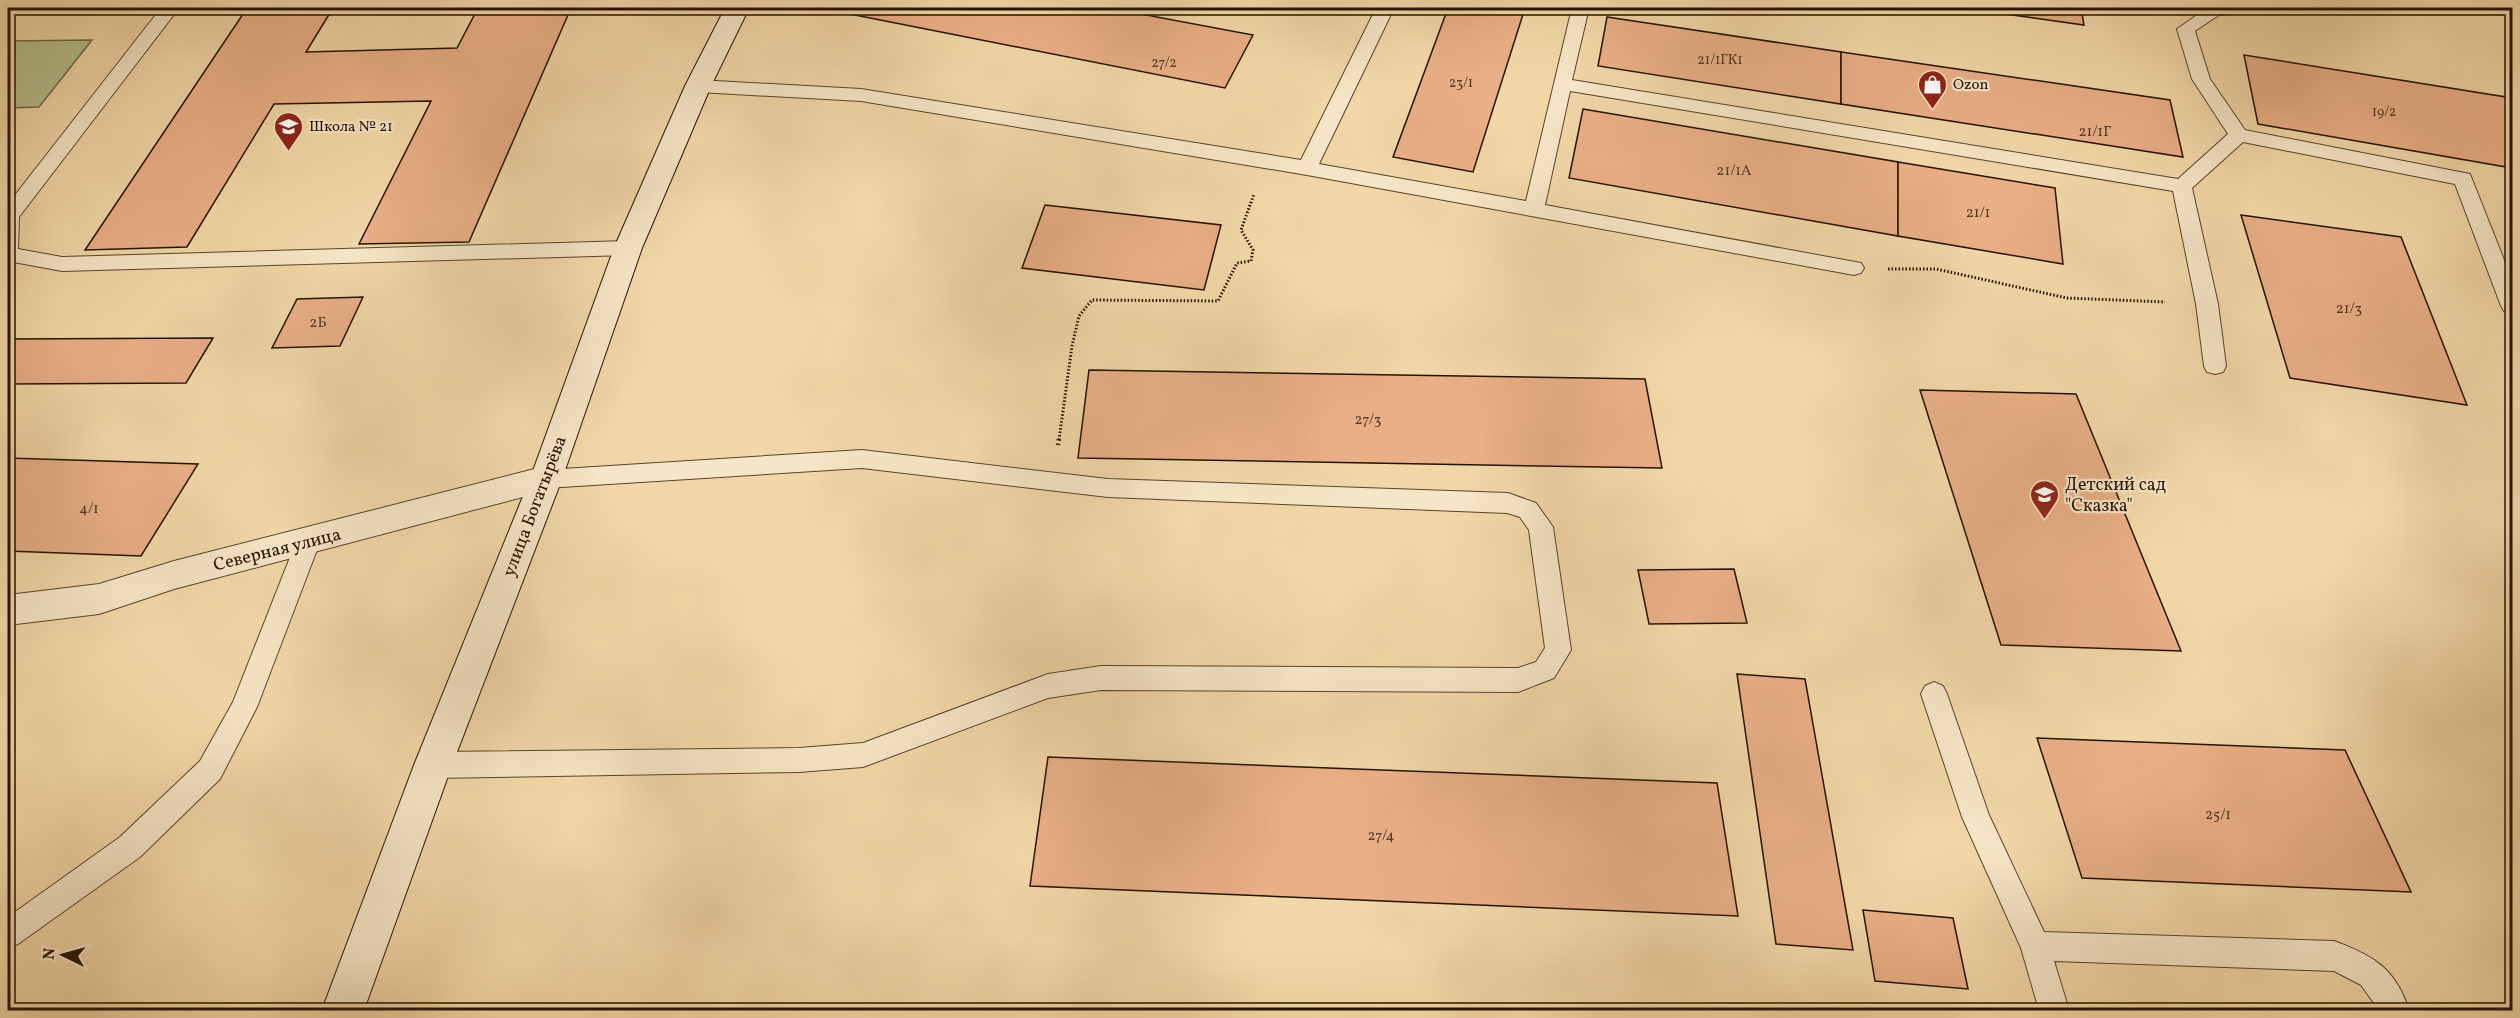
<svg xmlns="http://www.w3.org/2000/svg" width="2520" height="1018" viewBox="0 0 2520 1018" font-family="Vollkorn,serif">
<rect width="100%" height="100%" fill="#f1d7a7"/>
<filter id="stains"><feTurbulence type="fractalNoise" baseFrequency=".00333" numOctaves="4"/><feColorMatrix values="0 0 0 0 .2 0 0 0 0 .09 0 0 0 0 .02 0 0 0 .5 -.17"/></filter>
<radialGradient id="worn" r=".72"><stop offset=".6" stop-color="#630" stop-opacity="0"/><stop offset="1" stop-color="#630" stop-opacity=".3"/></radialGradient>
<path fill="#b4bf8b" stroke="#6c6846" stroke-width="1.5" d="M92,40L39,107L8,108V41Z"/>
<g fill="#e9af87" stroke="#241200" stroke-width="1.5">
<path d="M247,8H333L306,52L457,48L478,8H571L469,242L359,244L431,101L274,104L187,247L85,250Z"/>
<path d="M850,8H1109L1253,35L1225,88L845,13Z"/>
<path d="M1212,8H1254L1251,14Z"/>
<path d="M1448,8H1525L1473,172L1393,157Z"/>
<path d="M1962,8H2081L2084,25Z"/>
<path d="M1607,17L1841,52V104L1598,66Z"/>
<path d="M1841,52L2170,100L2183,157L1841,104Z"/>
<path d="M2244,55L2512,98V168L2258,124Z"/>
<path d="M1583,109L1898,162V236L1569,178Z"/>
<path d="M1898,162L2055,188L2063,264L1898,236Z"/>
<path d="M1045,205L1221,225L1204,290L1022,268Z"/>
<path d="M2241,215L2401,237L2467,405L2290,378Z"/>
<path d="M363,297L340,346L272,348L297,299Z"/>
<path d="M213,338L186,383L8,384V339Z"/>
<path d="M1089,370L1645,379L1662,468L1078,458Z"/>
<path d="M1920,390L2076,394L2181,651L2001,645Z"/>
<path d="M8,458L198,464L141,556L8,551Z"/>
<path d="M1734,569L1747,623L1649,624L1638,570Z"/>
<path d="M1737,674L1805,679L1853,950L1776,944Z"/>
<path d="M2037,738L2345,750L2411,892L2082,878Z"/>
<path d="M1048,757L1717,783L1738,916L1030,886Z"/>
<path d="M1863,910L1953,918L1968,989L1875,981Z"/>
<path d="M1905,1005L1996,1010H1906Z"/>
</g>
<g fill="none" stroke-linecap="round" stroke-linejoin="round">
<defs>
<g id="lane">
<path d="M161,8H179L19,217L18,249L62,257L628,241L635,243L638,248L635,253L628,255L62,271L8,261V204Z"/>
<path d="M1376,8H1394L1319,164L1526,201L1572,8H1589L1572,80L2178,179L2228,134L2192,79L2177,29L2207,8H2254L2252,12L2219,15L2195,31L2210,79L2245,130L2470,174L2512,280V314L2504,311L2501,306L2455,184L2243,142L2192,188L2218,304L2226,366L2223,372L2215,374L2207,372L2204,366L2196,304L2173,191L1570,91L1545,205L1861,263L1864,268L1861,273L1854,275L1307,175L861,101L698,92L691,90L689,86L691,82L698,80L861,89L1301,160Z"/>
<path d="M862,450L1108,479L1508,493L1536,503L1553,527L1571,650L1554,678L1518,692L1101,690L1048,698L863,767L799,772L433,778L423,774L419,765L423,756L433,752L799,748L863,743L1048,674L1101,666L1518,668L1536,662L1545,648L1529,530L1520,517L1507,513L1108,497L862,468L546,488L538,486L534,479L538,472L546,470Z"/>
<path d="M308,532L317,535L320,542L257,707L220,779L140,857L18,944L8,948V917L120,837L200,761L233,702L296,542L299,535Z"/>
<path d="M1934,682L1943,686L1947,694L1989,815L2044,932L2334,941C2374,956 2395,968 2409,1010H2379L2361,985L2334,971L2054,961L2069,1010H2039L2021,948L1962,817L1921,694L1925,686Z"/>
</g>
<path id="street" d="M546,466L557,470L562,479L557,488L174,589L99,614L8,625V595L99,584L174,561Z"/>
<path id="secondary" d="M725,8H749L711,86L642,248L562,479L452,765L364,1010H322L414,765L530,479L614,248L685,86Z"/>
</defs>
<use href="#lane" stroke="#57432a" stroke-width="2"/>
<use href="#street" stroke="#57432a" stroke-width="2"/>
<use href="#secondary" stroke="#241200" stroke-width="2"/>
<g stroke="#241200" stroke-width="3" stroke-dasharray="1.5 2" stroke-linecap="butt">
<path d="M1888,269H1936L2067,298L2165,302"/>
<path d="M1059,440L1072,346L1079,316L1092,300L1218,301L1237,263L1251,261L1253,250L1241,230L1254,194"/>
</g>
<path stroke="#241200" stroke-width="4.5" stroke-dasharray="1.5 3" stroke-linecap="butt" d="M1058,445L1059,439"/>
<use href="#lane" fill="#f6e5c6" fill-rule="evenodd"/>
<use href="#street" fill="#f6e5c6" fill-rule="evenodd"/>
<use href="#secondary" fill="#f6e5c6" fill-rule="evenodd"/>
</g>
<defs>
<symbol id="shop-pin" viewBox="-11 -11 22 30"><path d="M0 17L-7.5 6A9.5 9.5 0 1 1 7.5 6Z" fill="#8f2418" stroke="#f6e5c6"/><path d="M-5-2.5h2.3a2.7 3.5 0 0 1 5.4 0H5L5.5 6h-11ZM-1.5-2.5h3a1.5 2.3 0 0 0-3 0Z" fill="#fff"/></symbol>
<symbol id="school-pin" viewBox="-11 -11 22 30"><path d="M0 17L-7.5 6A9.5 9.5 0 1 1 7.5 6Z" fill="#8f2418" stroke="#f6e5c6"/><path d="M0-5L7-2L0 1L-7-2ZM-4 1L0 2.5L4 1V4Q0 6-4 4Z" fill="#fff"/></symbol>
</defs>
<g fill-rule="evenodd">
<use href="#shop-pin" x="1916" y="68" width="33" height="45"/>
<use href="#school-pin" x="272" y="110" width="33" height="45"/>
<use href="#school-pin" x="2028" y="478" width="33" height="45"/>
</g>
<g text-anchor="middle" stroke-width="4.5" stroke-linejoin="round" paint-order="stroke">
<g font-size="14" fill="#553922">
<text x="1720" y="64">21/1ГК1</text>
<text x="1164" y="67">27/2</text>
<text x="1461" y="87">23/1</text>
<text x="2384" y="116">19/2</text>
</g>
<g font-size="15" fill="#241200" stroke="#f6e5c6" text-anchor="start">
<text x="1953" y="89">Ozon</text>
<text x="309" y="131">Школа № 21</text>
</g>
<g font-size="15" fill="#553922">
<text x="2095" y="136">21/1Г</text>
<text x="1734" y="175">21/1А</text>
<text x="1978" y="217">21/1</text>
<text x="2349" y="313">21/3</text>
<text x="318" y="327">2Б</text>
<text x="1368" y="424">27/3</text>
<text x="89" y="513">4/1</text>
<text x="2218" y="819">25/1</text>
<text x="1381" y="840">27/4</text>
</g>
<g font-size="18" fill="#241200" stroke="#f6e5c6" text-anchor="start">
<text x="2065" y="490">Детский сад<tspan x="2065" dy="21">"Сказка"</tspan></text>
</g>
<g font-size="18" fill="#241200" stroke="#f6e5c6">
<text transform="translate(534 506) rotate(-69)" y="6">улица Богатырёва</text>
<text transform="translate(277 549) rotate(-14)" y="6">Северная улица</text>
</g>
</g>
<rect width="2520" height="1018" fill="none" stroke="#f1d7a7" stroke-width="30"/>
<rect x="9" y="9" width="2502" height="1000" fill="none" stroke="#241200" stroke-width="3"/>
<rect x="15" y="15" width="2490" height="988" fill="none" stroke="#241200" stroke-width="1.5"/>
<g transform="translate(63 955) rotate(275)" stroke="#f6e5c6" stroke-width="4.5" paint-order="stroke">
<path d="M0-4.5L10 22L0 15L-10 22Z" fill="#241200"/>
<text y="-9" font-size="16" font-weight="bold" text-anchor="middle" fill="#241200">N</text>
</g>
<rect width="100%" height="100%" filter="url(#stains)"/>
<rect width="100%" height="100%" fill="url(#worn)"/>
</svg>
